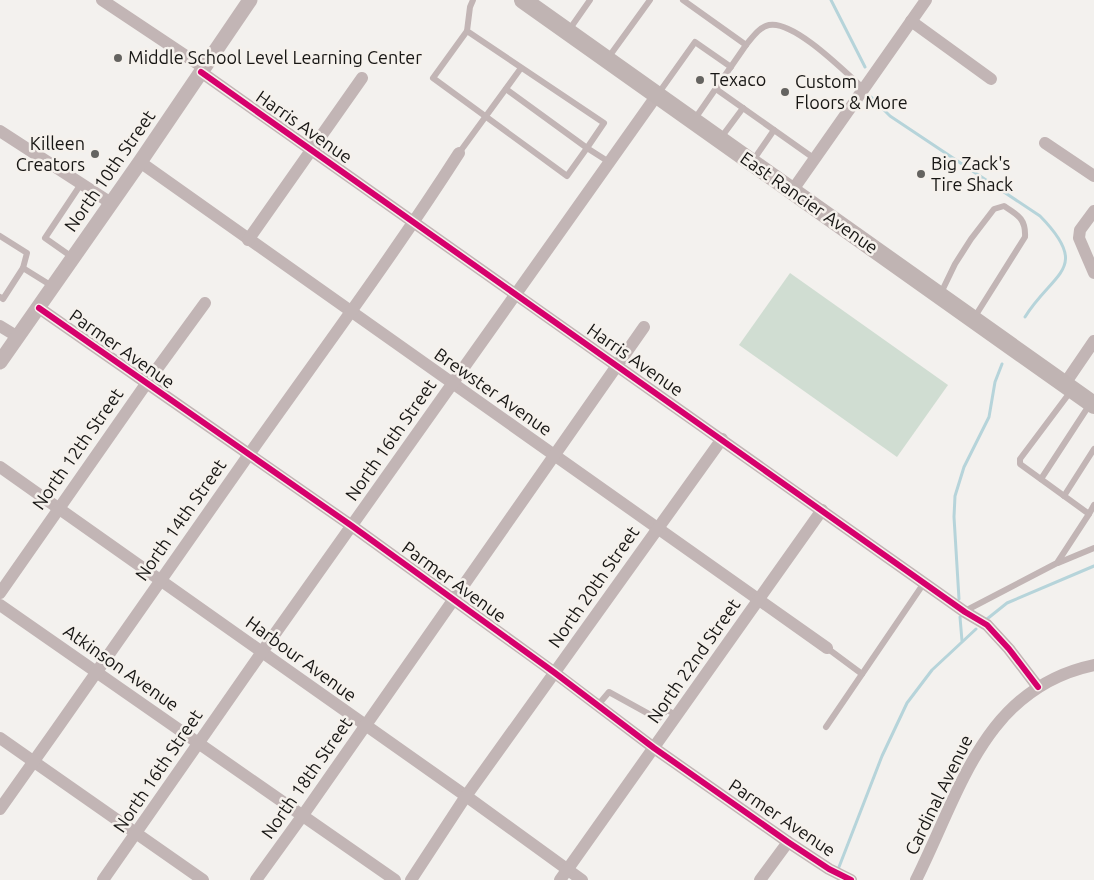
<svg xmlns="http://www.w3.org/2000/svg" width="1094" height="880" viewBox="0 0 1094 880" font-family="Ubuntu,sans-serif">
<rect width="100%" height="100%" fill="#f3f1ee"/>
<path fill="#d0ddd2" d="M790,273L948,385L897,457L739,345Z"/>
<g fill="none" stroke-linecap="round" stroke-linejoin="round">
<g stroke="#b6d4da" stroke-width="3">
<path d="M831,0L865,67"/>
<path d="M871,97L890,116L1040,216C1092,269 1053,272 1025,317"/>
<path d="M959,599L954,517L955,496L964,467L989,417L995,382L1002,364"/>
<path d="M960,617L962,641"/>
<path d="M987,619L1007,603L1094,566"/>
<path d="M839,867L882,756L907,703L932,670L976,629"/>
</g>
<g stroke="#c2b5b5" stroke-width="6">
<path d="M473,0L470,7L467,31L604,123L587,148L609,162"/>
<path d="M683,0L746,45L694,120"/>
<path d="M569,30L590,0"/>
<path d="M467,31L433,78L567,176L587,148L506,89"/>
<path d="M746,45C752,38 759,27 769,25C794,20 845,72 863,88"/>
<path d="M608,58L650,0"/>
<path d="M716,89L815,159"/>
<path d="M658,94L695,42L731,67"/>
<path d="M720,139L743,108"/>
<path d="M459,153L521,68"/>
<path d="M752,162L774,130"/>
<path d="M0,236L27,253L23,268"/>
<path d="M72,257L45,238L81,184"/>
<path d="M940,295L955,264L971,239L994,209L1004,206C1018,215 1026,219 1025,237L974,318"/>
<path d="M0,297L3,299L23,268L52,286"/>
<path d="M1041,479L1090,404"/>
<path d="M1064,496L1094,449"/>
<path d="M1089,514L1094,505"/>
<path d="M1058,563L1094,548"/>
<path d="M965,611L1057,563L1089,514L1020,464V459L1071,391"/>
<path d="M827,648L862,674"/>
<path d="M598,705L609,692L658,719L667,710L676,715"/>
<path d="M826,727L924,583"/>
</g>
<g stroke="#c2b5b5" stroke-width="12">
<path d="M102,0L204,68"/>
<path d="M911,21L991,79"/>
<path d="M201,72L965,612L987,625L1009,649L1038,687"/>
<path d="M0,131L111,203"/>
<path d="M1045,143L1094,176"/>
<path d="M140,162L827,648"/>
<path d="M792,191L926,0"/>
<path d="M1094,211L1080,230L1079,238L1094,273"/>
<path d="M248,240L362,78"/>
<path d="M39,308L352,526L555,673L654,748L788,842L829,869L851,880"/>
<path d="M0,326L18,337"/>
<path d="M1064,385L1094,341"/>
<path d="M0,467L466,796L582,880"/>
<path d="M0,593L146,384L205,303"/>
<path d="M0,605L395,880"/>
<path d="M0,738L203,880"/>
<path d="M0,809C84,691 166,572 250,453C320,354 393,256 459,153"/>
<path d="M103,880L262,652L657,95"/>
<path d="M256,880L303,815L644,327"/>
<path d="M411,880L466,796L722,439"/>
<path d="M560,880L822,510"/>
<path d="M760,880L788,842"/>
<path d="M916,880C960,792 984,688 1094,665"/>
</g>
<path stroke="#c2b5b5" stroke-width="15" d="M0,362L140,162L250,0"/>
<path stroke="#c0b4b3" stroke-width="18" d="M523,0L1094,405"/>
<defs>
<g id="cycleway">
<path d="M201,72L965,612L987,625L1009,649L1038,687"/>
<path d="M39,308L352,526L555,673L654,748L788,842L829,869L851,880"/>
</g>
</defs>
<use href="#cycleway" stroke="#f5f1ec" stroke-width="9"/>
<use href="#cycleway" stroke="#d6006c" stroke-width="6"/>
</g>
<g fill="#646360" stroke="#f5f1ec" stroke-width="2">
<circle cx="118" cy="58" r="5"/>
<circle cx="700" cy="80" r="5"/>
<circle cx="785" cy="92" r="5"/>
<circle cx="95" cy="154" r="5"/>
<circle cx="921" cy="174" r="5"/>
</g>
<g text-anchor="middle" stroke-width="5" stroke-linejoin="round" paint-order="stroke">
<g font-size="18" fill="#171614" stroke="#f5f1ec" text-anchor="start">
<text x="128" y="64">Middle School Level Learning Center</text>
<text x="710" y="86">Texaco</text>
<text x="795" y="88">Custom<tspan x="795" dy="21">Floors &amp; More</tspan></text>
<text x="85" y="150" text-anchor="end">Killeen<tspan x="85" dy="21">Creators</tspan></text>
<text x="931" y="170">Big Zack's<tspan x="931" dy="21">Tire Shack</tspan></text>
</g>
<g font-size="18" fill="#171614" stroke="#f5f1ec">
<text transform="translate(304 127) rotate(35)" y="6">Harris Avenue</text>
<text transform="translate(110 171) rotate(-55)" y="6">North 10th Street</text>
<text transform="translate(809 203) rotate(35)" y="6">East Rancier Avenue</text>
<text transform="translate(122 349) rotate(35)" y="6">Parmer Avenue</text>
<text transform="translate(635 360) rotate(35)" y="6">Harris Avenue</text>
<text transform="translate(493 392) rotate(35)" y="6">Brewster Avenue</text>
<text transform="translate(391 440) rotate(-55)" y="6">North 16th Street</text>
<text transform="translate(78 449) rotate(-55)" y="6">North 12th Street</text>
<text transform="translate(181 520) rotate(-55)" y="6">North 14th Street</text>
<text transform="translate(454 582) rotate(36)" y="6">Parmer Avenue</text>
<text transform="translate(594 587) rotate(-55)" y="6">North 20th Street</text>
<text transform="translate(301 659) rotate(36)" y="6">Harbour Avenue</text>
<text transform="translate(694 661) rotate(-55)" y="6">North 22nd Street</text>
<text transform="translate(121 668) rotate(35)" y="6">Atkinson Avenue</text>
<text transform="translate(158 771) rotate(-56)" y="6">North 16th Street</text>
<text transform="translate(307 778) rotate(-55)" y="6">North 18th Street</text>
<text transform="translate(939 795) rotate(-64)" y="6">Cardinal Avenue</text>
<text transform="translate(782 818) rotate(34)" y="6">Parmer Avenue</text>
</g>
</g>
</svg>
